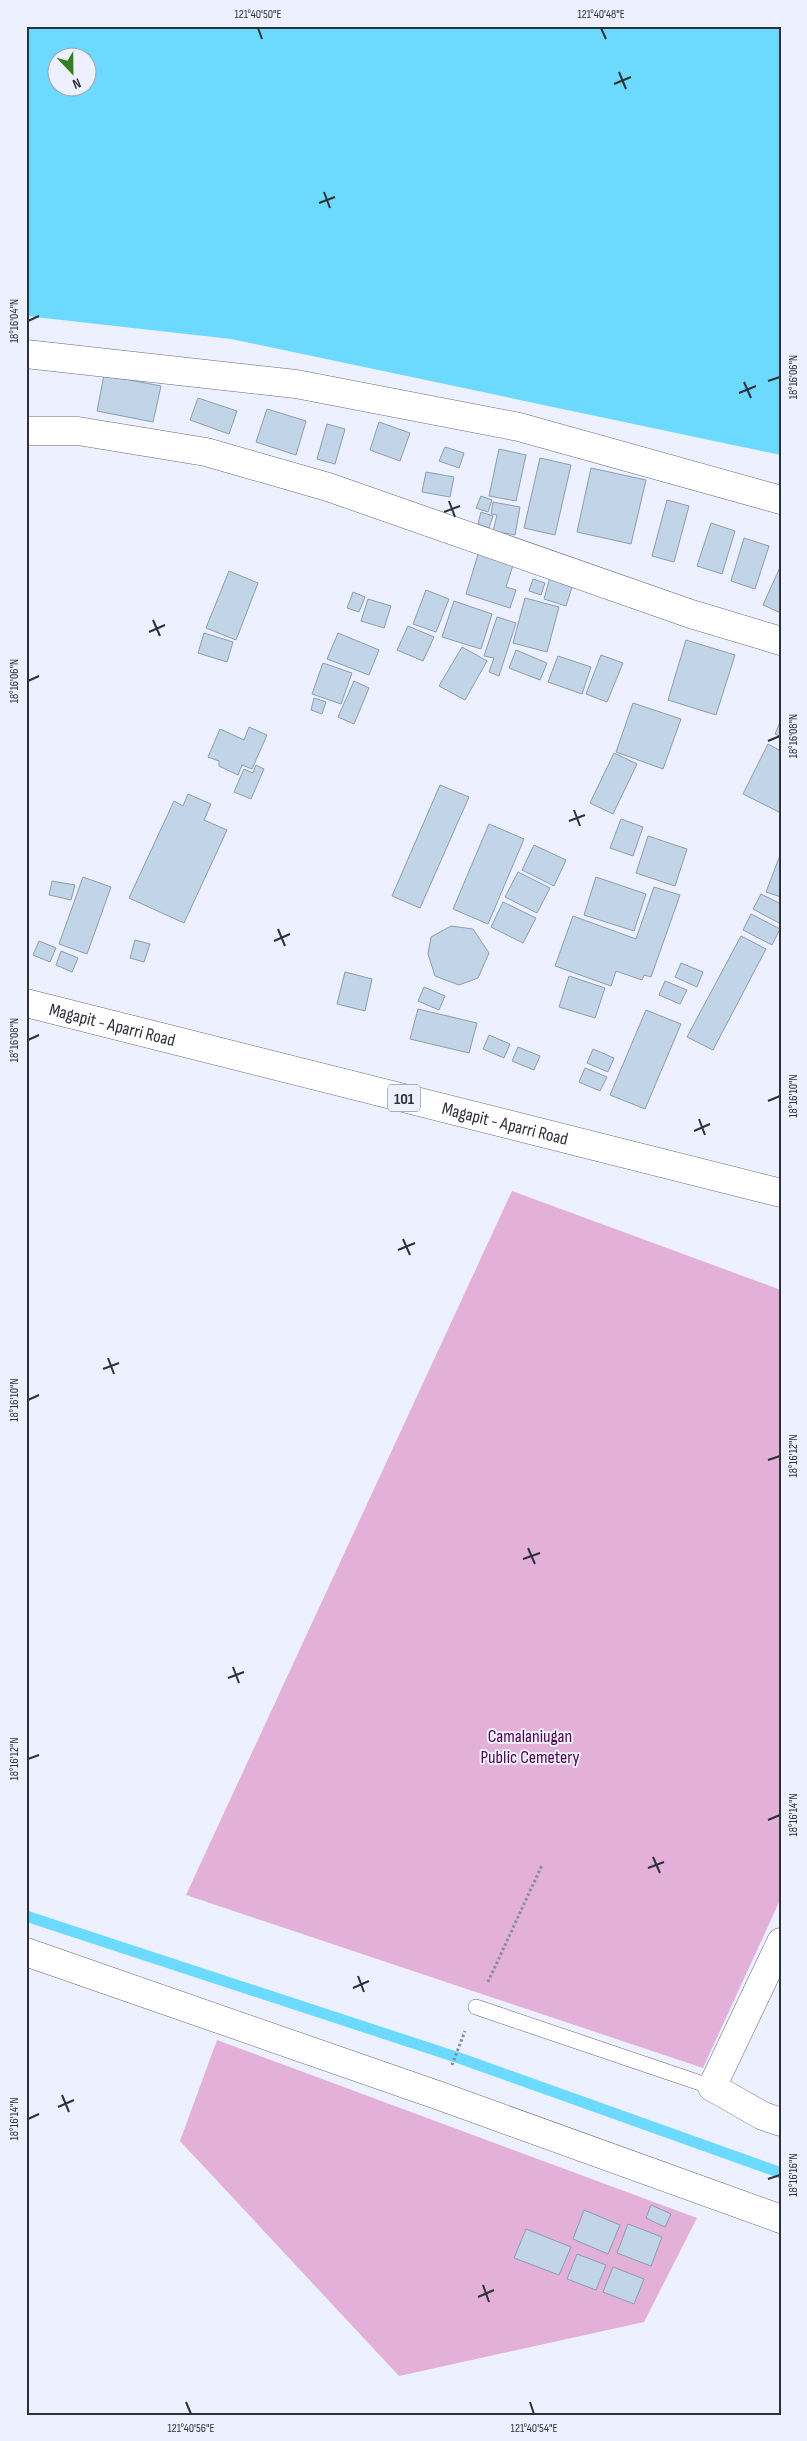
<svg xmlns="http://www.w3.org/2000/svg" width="807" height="2441" viewBox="0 0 807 2441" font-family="'Sofia Sans Condensed',sans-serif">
<rect width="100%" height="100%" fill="#edf0ff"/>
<g fill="#e2b0d9">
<path d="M512,1191L781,1290V1898L703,2068L186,1895Z"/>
<path d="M217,2040L697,2218L644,2322L399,2376L180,2141Z"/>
</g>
<path fill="#6bdafe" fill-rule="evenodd" d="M26,26H781V455L231,339L26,316ZM58,58H88V88H58Z"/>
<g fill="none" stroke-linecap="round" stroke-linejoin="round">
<path stroke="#6bdafe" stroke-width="11" d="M26,1916L462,2059L781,2173"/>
</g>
<g fill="#c1d4e8" stroke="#8b9db0">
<path d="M104,375L161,386L153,422L97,411Z"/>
<path d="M198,398L237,411L229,434L190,420Z"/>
<path d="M267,409L306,421L296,455L256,442Z"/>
<path d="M379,422L410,433L400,461L370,450Z"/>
<path d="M327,424L345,429L335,464L317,459Z"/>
<path d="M445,447L464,453L459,468L439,461Z"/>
<path d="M499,449L526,455L516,501L489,496Z"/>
<path d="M540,458L571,465L555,535L524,528Z"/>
<path d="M591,468L646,480L631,544L577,532Z"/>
<path d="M426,472L454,477L450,497L422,492Z"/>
<path d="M481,496L492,500L488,512L476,508Z"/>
<path d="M667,500L689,506L674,562L652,556Z"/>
<path d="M493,502L520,507L515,535L493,531L497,515L491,514Z"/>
<path d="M481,512L493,516L489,528L478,524Z"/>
<path d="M711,523L735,531L722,574L697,566Z"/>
<path d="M744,538L769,546L755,589L731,581Z"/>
<path d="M479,551L514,562L506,587L516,590L510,608L466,594Z"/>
<path d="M781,565V613L763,605Z"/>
<path d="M229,571L258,583L236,640L206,628Z"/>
<path d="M550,577L573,584L566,606L544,599Z"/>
<path d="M533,579L545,583L541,595L529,591Z"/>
<path d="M426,590L449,599L436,632L413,624Z"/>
<path d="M353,592L365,597L359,612L347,608Z"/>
<path d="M525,598L559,607L547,652L513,643Z"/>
<path d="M368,599L391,606L384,628L361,621Z"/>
<path d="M454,601L492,614L481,649L442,637Z"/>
<path d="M497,617L516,623L499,676L489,672L494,658L484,656Z"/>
<path d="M408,626L434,637L423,661L397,650Z"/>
<path d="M204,633L233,642L227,662L198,653Z"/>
<path d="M338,633L379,650L369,675L327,659Z"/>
<path d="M686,640L735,655L716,715L668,700Z"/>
<path d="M462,647L487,661L465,700L439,686Z"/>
<path d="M516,650L547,663L540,680L509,668Z"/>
<path d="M601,655L623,663L607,702L586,694Z"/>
<path d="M558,656L591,667L582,694L548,682Z"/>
<path d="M323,663L352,673L341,704L312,694Z"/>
<path d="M354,681L369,688L354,724L338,717Z"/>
<path d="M314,698L326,702L322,714L311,710Z"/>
<path d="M633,703L681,719L663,769L616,752Z"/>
<path d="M781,720V737L775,734Z"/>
<path d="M249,727L267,735L252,769L242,765L238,775L219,766V761L208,757L220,729L244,740Z"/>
<path d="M768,744L781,751V813L743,794Z"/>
<path d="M614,753L637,764L613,814L590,803Z"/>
<path d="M256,765L264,769L251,799L234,792L244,769L253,773Z"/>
<path d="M440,785L469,797L420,908L392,896Z"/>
<path d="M188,794L211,804L204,820L227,830L184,923L129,898L174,801L183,806Z"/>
<path d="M621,819L643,827L633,856L610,848Z"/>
<path d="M489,824L524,839L488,924L453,909Z"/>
<path d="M648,836L687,849L675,886L636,873Z"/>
<path d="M534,845L566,860L554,886L522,870Z"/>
<path d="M779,858L781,859V897L766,892Z"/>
<path d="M518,872L550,888L537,913L505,897Z"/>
<path d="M83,877L111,887L87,954L59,944Z"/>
<path d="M596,877L646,894L634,931L584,915Z"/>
<path d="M52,881L75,885L71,900L49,895Z"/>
<path d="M654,887L680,895L651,977L644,975L642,980L616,971L611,986L555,966L573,916L636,939Z"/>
<path d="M761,894L781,904V924L753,909Z"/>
<path d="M503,902L536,918L523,943L491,927Z"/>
<path d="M751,914L780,929L772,945L743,930Z"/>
<path d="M451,926L473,929L489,953L478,978L459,985L435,976L428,954L431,937Z"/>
<path d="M741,936L766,949L713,1050L687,1037Z"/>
<path d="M135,940L150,944L144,962L130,958Z"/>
<path d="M39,941L56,948L50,962L33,955Z"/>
<path d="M61,951L78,958L72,972L56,965Z"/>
<path d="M681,963L703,972L697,987L675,977Z"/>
<path d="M345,972L372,979L365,1011L337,1004Z"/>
<path d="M569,976L605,988L595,1018L559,1007Z"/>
<path d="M665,981L687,990L680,1004L659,995Z"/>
<path d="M424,987L445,996L439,1010L418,1001Z"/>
<path d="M418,1009L477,1023L469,1053L410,1039Z"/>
<path d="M646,1010L681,1024L645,1109L610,1095Z"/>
<path d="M489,1035L510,1044L504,1058L483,1049Z"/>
<path d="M518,1047L540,1056L534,1070L512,1061Z"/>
<path d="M593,1049L614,1058L608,1072L587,1063Z"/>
<path d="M585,1068L607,1077L600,1091L579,1082Z"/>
<path d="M651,2205L671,2214L665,2227L646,2218Z"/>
<path d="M584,2210L620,2225L608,2254L573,2239Z"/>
<path d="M628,2224L662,2237L651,2266L617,2253Z"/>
<path d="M526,2229L571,2247L559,2275L514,2258Z"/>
<path d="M577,2254L606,2265L596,2290L567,2279Z"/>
<path d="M613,2267L644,2279L634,2304L603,2292Z"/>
</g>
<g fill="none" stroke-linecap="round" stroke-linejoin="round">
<defs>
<path id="lane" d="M476,2007L712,2087"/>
<g id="street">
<path d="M26,354L296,384L519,427L781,500"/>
<path d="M26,431H78L206,452L328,487L691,614L781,641"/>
<path d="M781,1942L712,2087L763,2116L781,2122"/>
<path d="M26,1952L440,2096L781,2219"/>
</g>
<g id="primary">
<path id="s1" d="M26,1003L781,1193"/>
</g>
</defs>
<use href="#lane" stroke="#666a7f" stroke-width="16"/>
<use href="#street" stroke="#666a7f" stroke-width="29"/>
<use href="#primary" stroke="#666a7f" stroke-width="29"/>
<g stroke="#8a8d99" stroke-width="3" stroke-dasharray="2.5 2.5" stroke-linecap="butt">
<path d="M488,1982L542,1865"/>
<path d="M452,2065L465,2031"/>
</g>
<use href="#lane" stroke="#fff" stroke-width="15"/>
<use href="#street" stroke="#fff" stroke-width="28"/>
<use href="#primary" stroke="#fff" stroke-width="28"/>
</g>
<path fill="none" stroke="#2e303a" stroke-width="2" d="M258,28L262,39M601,28L606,39M619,72L626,89M614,84L631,77M324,192L330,208M319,203L335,197M28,321L39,316M768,381L780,377M744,382L751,398M739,393L756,386M449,501L455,517M444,512L460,506M153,620L160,636M149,632L165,625M28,681L39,676M768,741L780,736M574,810L580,826M569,821L585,815M278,929L285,946M274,941L290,934M28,1040L39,1035M768,1101L780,1096M699,1119L705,1135M694,1131L710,1124M403,1239L410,1255M398,1250L415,1243M108,1358L114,1374M103,1369L119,1363M28,1400L39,1395M768,1460L780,1456M528,1548L535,1564M523,1559L540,1553M233,1667L239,1683M228,1678L244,1672M28,1759L39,1755M768,1820L780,1815M653,1857L660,1873M648,1868L664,1862M358,1976L364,1992M353,1988L369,1981M62,2095L69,2112M58,2107L74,2100M28,2119L39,2114M768,2179L780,2175M483,2285L489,2302M478,2297L494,2290M186,2402L191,2414M530,2402L534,2414"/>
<g text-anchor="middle" stroke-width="4" stroke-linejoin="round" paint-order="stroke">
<rect fill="#edf0ff" stroke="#676a75" stroke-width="1" x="388" y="1084.5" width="32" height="27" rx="4"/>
<g font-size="16" font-weight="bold" fill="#2e303a">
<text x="404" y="1104">101</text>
</g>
<g font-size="18" fill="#2e303a" stroke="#edf0ff">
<text dy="6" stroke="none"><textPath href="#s1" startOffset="89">Magapit - Aparri Road</textPath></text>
<text dy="6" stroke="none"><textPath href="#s1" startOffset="494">Magapit - Aparri Road</textPath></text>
</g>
<g font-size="18" fill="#55004f" stroke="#edf0ff">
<text x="530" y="1742">Camalaniugan<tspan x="530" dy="21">Public Cemetery</tspan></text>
</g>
</g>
<rect width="807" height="2441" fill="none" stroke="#edf0ff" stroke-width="55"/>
<g transform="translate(72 72) rotate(158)"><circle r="24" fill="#edf0ff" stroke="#a1a3b0"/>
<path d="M0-4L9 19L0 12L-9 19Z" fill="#387d21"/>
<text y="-8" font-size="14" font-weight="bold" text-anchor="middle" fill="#2e303a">N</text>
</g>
<rect x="28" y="28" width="752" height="2386" fill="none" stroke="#2e303a" stroke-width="2"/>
<g font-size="12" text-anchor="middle" fill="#2e303a">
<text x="258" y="18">121°40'50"E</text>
<text x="601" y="18">121°40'48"E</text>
<text transform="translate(14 321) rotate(-90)" y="4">18°16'04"N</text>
<text transform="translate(793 377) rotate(-90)" y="4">18°16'06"N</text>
<text transform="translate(14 681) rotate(-90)" y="4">18°16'06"N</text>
<text transform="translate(793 736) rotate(-90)" y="4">18°16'08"N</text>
<text transform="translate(14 1040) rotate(-90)" y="4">18°16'08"N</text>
<text transform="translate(793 1096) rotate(-90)" y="4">18°16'10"N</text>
<text transform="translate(14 1400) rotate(-90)" y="4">18°16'10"N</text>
<text transform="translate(793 1456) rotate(-90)" y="4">18°16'12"N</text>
<text transform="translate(14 1759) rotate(-90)" y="4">18°16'12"N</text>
<text transform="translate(793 1815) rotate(-90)" y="4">18°16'14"N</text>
<text transform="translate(14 2119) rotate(-90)" y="4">18°16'14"N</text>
<text transform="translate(793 2175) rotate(-90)" y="4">18°16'16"N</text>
<text x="191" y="2432">121°40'56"E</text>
<text x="534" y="2432">121°40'54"E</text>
</g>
</svg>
